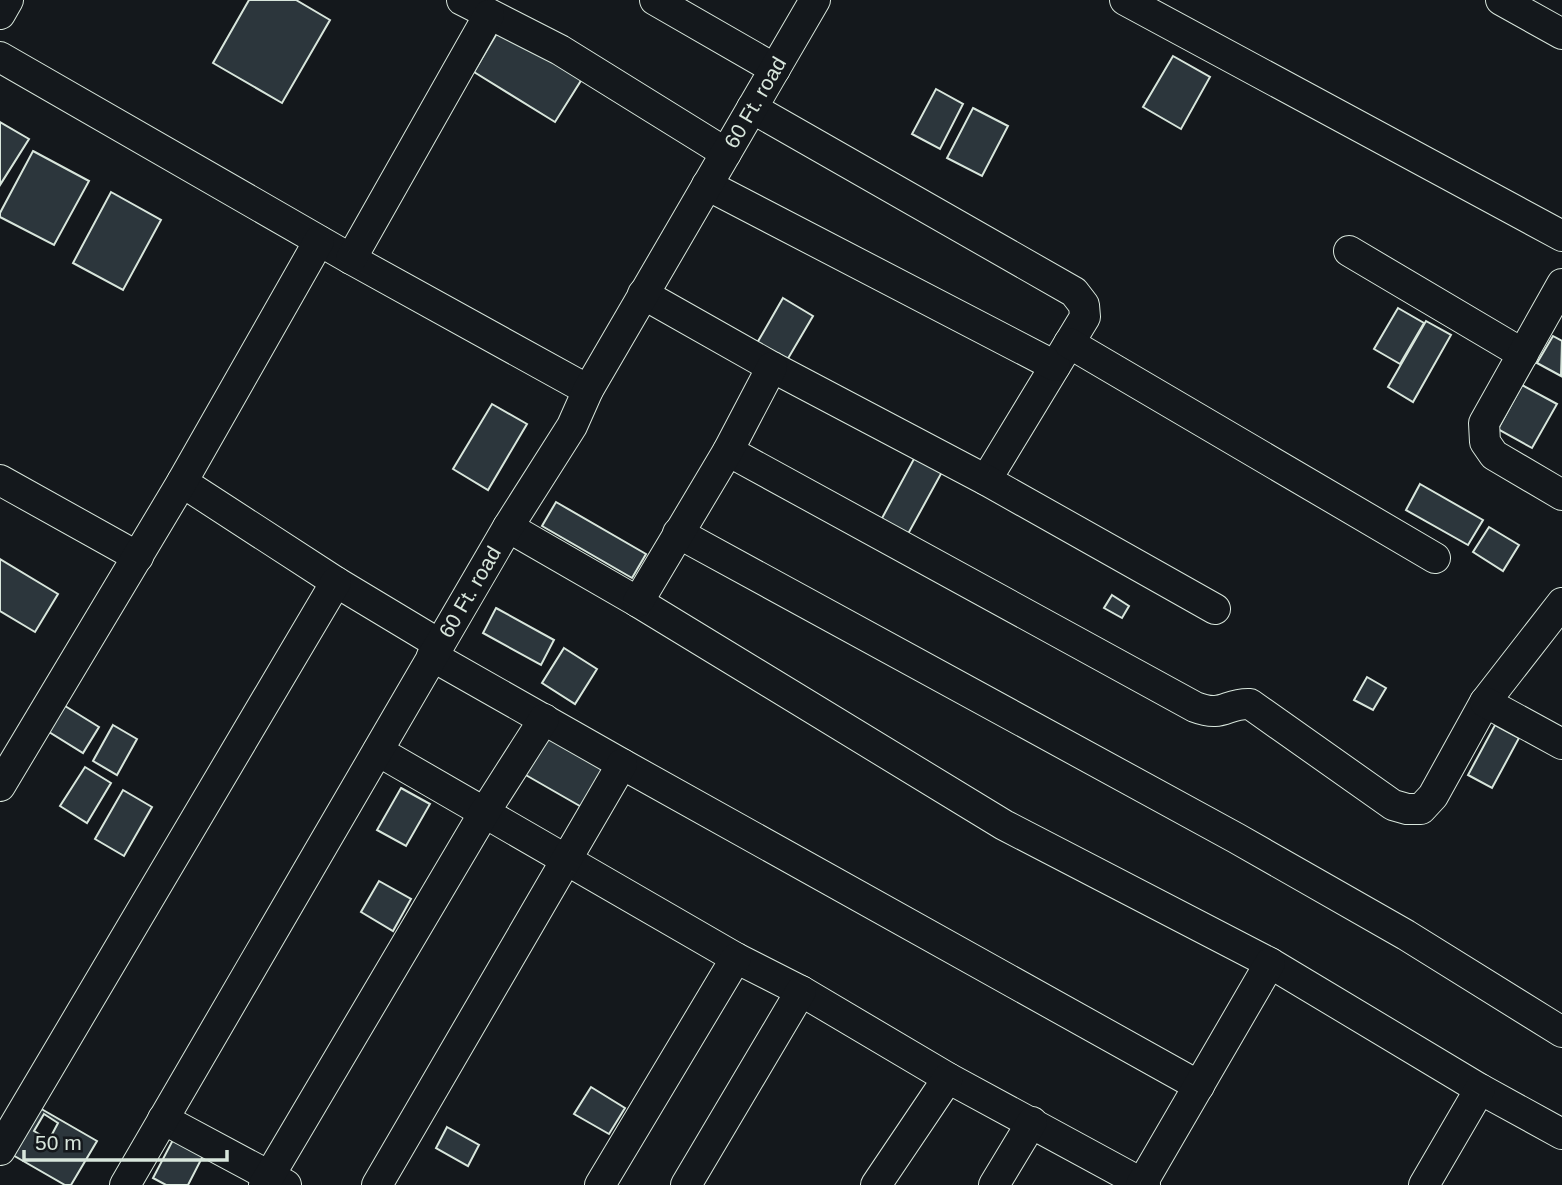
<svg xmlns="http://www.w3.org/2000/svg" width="1562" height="1185" viewBox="0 0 1562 1185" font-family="Arial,sans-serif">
<rect width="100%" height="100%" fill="#14181c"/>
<g fill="#2c363c" stroke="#d8e6dc" stroke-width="2" fill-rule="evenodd">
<path d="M249,0H296L330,20L282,103L213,63Z"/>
<path d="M500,28L582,79L555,122L474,72Z"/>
<path d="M1173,56L1210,77L1181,129L1143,107Z"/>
<path d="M936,89L963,104L940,149L912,134Z"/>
<path d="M973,108L1008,126L982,176L947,158Z"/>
<path d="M0,122L29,139L0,185Z"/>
<path d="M33,151L89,181L54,245L0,217V213Z"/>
<path d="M111,192L161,220L123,290L73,263Z"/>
<path d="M783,298L813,316L783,367L753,350Z"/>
<path d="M1398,308L1424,323L1400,364L1374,349Z"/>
<path d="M1426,321L1451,335L1413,402L1388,387Z"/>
<path d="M1553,336L1562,341L1561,376L1537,363Z"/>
<path d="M1522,385L1557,404L1532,448L1498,429Z"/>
<path d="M492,404L527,424L488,490L453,469Z"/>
<path d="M915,457L942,472L908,534L881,520Z"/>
<path d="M1420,484L1483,520L1468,545L1406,510Z"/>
<path d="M556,502L646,554L632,578L542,526Z"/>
<path d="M1489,527L1519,545L1503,571L1473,552Z"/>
<path d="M0,559L58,594L35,632L0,611Z"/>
<path d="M1112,595L1129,606L1122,618L1104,608Z"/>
<path d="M496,608L554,640L541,665L483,633Z"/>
<path d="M564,648L597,669L575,704L542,683Z"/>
<path d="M1367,677L1386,688L1373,710L1354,700Z"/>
<path d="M57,701L99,727L83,753L41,727Z"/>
<path d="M113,725L137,739L117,775L93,761Z"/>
<path d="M1495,725L1519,738L1492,788L1468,775Z"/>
<path d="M549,731L610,766L585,809L524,774Z"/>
<path d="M85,767L111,783L87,823L60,806Z"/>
<path d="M401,788L430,804L406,846L377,830Z"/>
<path d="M123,790L152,807L124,856L95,839Z"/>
<path d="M379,881L411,899L393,931L361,912Z"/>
<path d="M591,1087L625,1108L609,1134L574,1114Z"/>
<path d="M31,1103L97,1141L71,1185H65L4,1150ZM44,1114L58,1123L49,1140L34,1131Z"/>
<path d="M447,1127L479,1145L468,1166L436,1148Z"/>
<path d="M175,1136L205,1152L188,1185H166L153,1178Z"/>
</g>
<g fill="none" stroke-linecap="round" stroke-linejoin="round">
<defs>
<g id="minor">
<path d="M462,0L560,50L726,153"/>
<path d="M655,0L775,69"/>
<path d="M1125,0L1562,236"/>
<path d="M1501,0L1562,34"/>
<path d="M0,14L8,0"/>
<path d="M0,57L351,259L588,390"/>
<path d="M752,108L1074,292L1084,305L1085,317L986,480"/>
<path d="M707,185L1055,366"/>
<path d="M1349,251L1523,354"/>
<path d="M351,259L489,15"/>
<path d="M1562,284L1484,423L1485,442L1494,455L1562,495"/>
<path d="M643,294L772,367L986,480L1215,609"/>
<path d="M1069,343L1435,558"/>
<path d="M728,451L1195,707C1224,718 1225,703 1250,704L1393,805L1407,809H1421L1433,796L1485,702L1562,603"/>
<path d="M0,480L138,557"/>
<path d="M182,482L336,582L439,644"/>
<path d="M508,527L638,602L1004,825L1270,963L1480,1089L1562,1134"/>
<path d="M678,533L1236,838L1406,935L1562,1032"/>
<path d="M638,602L728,451L772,367"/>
<path d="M432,656L622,764L1199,1086"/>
<path d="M1485,702L1562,744"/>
<path d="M378,751L736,958L801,991L948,1078L1145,1185"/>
<path d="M0,786L182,482L319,241"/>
<path d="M163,1119L286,1185"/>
<path d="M0,1150L336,582"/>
<path id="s1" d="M125,1185L508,527L572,426L588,390L815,0"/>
<path d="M264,1185L484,813L544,719"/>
<path d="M377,1185L622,764"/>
<path d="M600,1185L736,958"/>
<path d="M686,1185L801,991"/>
<path d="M876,1185L948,1078"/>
<path d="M994,1185L1032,1122"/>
<path d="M1141,1185L1270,963"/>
<path d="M1424,1185L1480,1089"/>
</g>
</defs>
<use href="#minor" stroke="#d8e6dc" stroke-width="32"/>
<use href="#minor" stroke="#14181c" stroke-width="30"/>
</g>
<g text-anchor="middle" stroke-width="5" stroke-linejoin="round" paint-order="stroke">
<g font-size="21" fill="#d8e6dc" stroke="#14181c">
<text dy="7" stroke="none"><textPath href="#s1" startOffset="1253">60 Ft. road</textPath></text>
<text dy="7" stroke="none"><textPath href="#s1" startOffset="686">60 Ft. road</textPath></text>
</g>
</g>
<path d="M24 1150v10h203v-10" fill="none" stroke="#d8e6dc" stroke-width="3.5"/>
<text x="35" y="1150" font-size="21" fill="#d8e6dc" stroke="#14181c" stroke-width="5" paint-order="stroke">50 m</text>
</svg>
